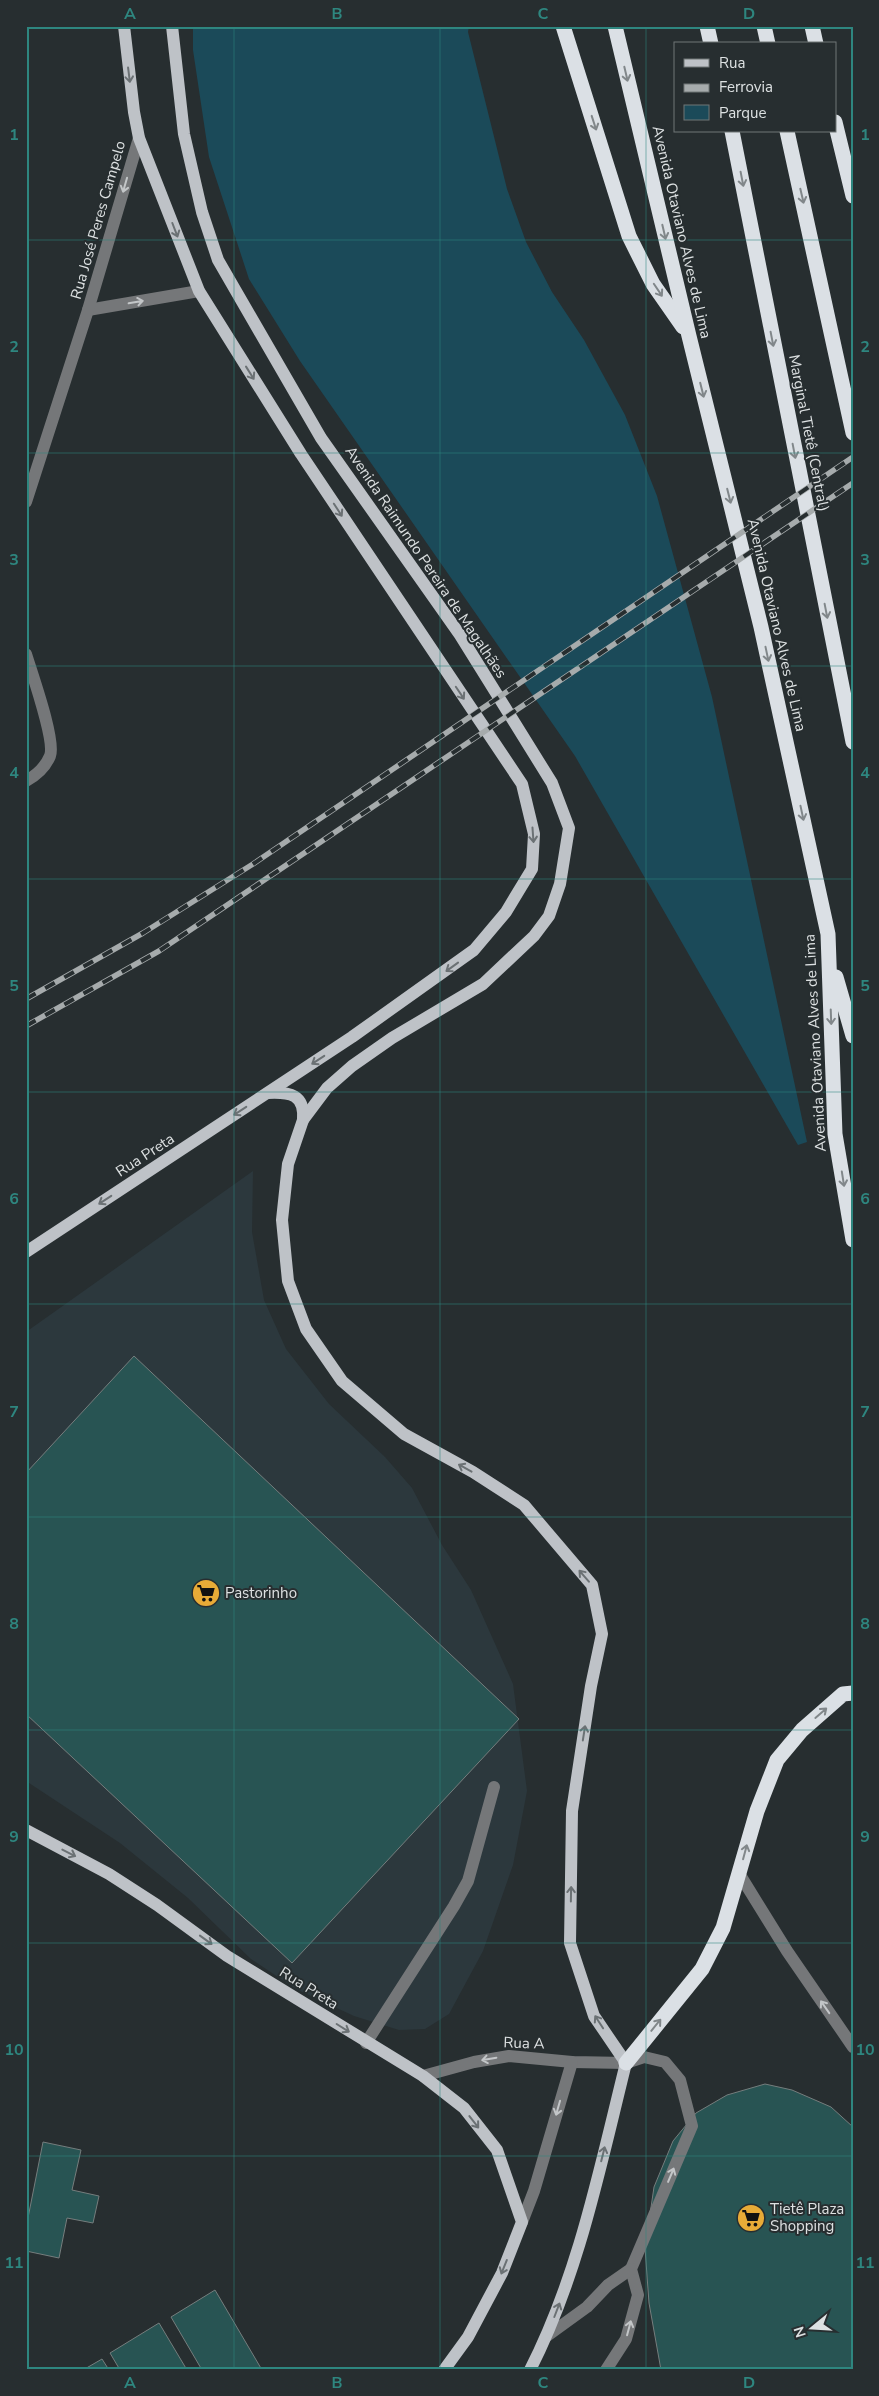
<svg xmlns="http://www.w3.org/2000/svg" width="879" height="2396" viewBox="0 0 879 2396" font-family="'Nunito Sans',sans-serif">
<rect width="100%" height="100%" fill="#272e30"/>
<path fill="#2c383d" d="M253,1171L252,1232L264,1300L286,1349L329,1404L385,1457L412,1488L442,1545L471,1590L513,1684L527,1791L513,1865L483,1951L449,2014L425,2029L399,2030L354,2016L296,1989L251,1959L188,1898L120,1843L26,1781V1332Z"/>
<path fill="#1b4a59" d="M193,26H469L468,32L507,189L526,242L552,292L584,340L625,415L657,496L712,697L807,1142L798,1145L575,756L300,361L249,279L209,157L193,50Z"/>
<g fill="#285453" stroke="#757d7d">
<path d="M134,1356L519,1719L292,1963L26,1714V1473Z"/>
<path d="M765,2084L792,2090L831,2107L853,2127V2370H661L649,2303L645,2248L654,2187L673,2141L696,2113L727,2095Z"/>
<path d="M43,2142L81,2150L72,2190L99,2196L93,2223L67,2218L59,2258L26,2251V2228Z"/>
<path d="M215,2290L262,2370H202L171,2317Z"/>
<path d="M159,2323L187,2370H120L110,2353Z"/>
<path d="M102,2359L109,2370H83Z"/>
</g>
<g fill="none" stroke-linecap="round" stroke-linejoin="round">
<g stroke="#757779" stroke-width="12">
<path d="M88,310L199,291"/>
<path d="M26,502L88,310L139,138"/>
<path d="M26,654C32,674 56,741 50,756C45,768 37,775 26,781"/>
<path d="M740,1875L787,1951L853,2047"/>
<path d="M366,2043L454,1906L468,1881L494,1787"/>
<path d="M423,2076L474,2062L509,2056L572,2062L626,2063L644,2057L665,2062L680,2080L692,2126L631,2269L638,2295L626,2339L606,2370"/>
<path d="M522,2222L534,2191L572,2062"/>
<path d="M547,2336L587,2307L608,2285L631,2269"/>
</g>
<g stroke="#bec2c7" stroke-width="12">
<path d="M172,26L184,134L202,212L218,260L321,438L460,635L552,783L569,828L560,884L549,916L534,936L483,984L392,1038L352,1066L327,1088L303,1120L288,1164L282,1220L288,1281L306,1329L342,1381L404,1434L473,1472L524,1505L592,1585L602,1634L591,1686L572,1811L570,1943L594,2016L626,2063C600,2167 579,2274 530,2370"/>
<path d="M268,1093C290,1092 305,1094 303,1120"/>
<path d="M26,1252L352,1037L474,950L506,912L532,869L534,834L522,784L301,454L199,291L139,138L134,112L124,26"/>
<path d="M26,1830L109,1874L157,1905L227,1956L423,2076L464,2108L497,2150L522,2222L502,2273L468,2337L444,2370"/>
</g>
<g stroke="#dbe0e5" stroke-width="15">
<path d="M563,26L629,236L653,284L683,327"/>
<path d="M615,26L689,336L761,627L828,934L835,1134L853,1240"/>
<path d="M707,26L711,44"/>
<path d="M764,26L768,44"/>
<path d="M812,26L816,44"/>
<path d="M835,122L853,196"/>
<path d="M732,131L853,742"/>
<path d="M787,131L853,433"/>
<path d="M836,977L853,1036"/>
<path d="M626,2063L702,1969L723,1928L757,1811L777,1760L802,1730L843,1694L853,1693"/>
</g>
<defs>
<g id="rail">
<path d="M26,999L143,933L253,864L853,457"/>
<path d="M26,1026L159,951L853,483"/>
</g>
</defs>
<use href="#rail" stroke="#a6abac" stroke-width="5.5"/>
<use href="#rail" stroke="#272e30" stroke-width="4" stroke-dasharray="11" stroke-linecap="butt"/>
</g>
<defs><path id="oneway-shaft" d="M-6 0H5M1.5-3L5.5 0L1.5 3" fill="none" stroke-width="1.6" stroke-linecap="round" stroke-linejoin="round" transform="scale(1.25)"/></defs>
<g stroke="#81878a">
<use href="#oneway-shaft" transform="translate(626 74) rotate(77)"/>
<use href="#oneway-shaft" transform="translate(594 123) rotate(72)"/>
<use href="#oneway-shaft" transform="translate(742 179) rotate(79)"/>
<use href="#oneway-shaft" transform="translate(802 196) rotate(77)"/>
<use href="#oneway-shaft" transform="translate(664 232) rotate(77)"/>
<use href="#oneway-shaft" transform="translate(658 290) rotate(56)"/>
<use href="#oneway-shaft" transform="translate(772 339) rotate(79)"/>
<use href="#oneway-shaft" transform="translate(702 390) rotate(76)"/>
<use href="#oneway-shaft" transform="translate(794 451) rotate(79)"/>
<use href="#oneway-shaft" transform="translate(729 496) rotate(76)"/>
<use href="#oneway-shaft" transform="translate(826 611) rotate(79)"/>
<use href="#oneway-shaft" transform="translate(767 654) rotate(78)"/>
<use href="#oneway-shaft" transform="translate(802 813) rotate(78)"/>
<use href="#oneway-shaft" transform="translate(831 1017) rotate(88)"/>
<use href="#oneway-shaft" transform="translate(843 1179) rotate(81)"/>
<use href="#oneway-shaft" transform="translate(821 1713) rotate(-41)"/>
<use href="#oneway-shaft" transform="translate(745 1852) rotate(-75)"/>
<use href="#oneway-shaft" transform="translate(656 2025) rotate(-51)"/>
</g>
<g stroke="#6b7174">
<use href="#oneway-shaft" transform="translate(129 75) rotate(83)"/>
<use href="#oneway-shaft" transform="translate(175 230) rotate(69)"/>
<use href="#oneway-shaft" transform="translate(250 373) rotate(58)"/>
<use href="#oneway-shaft" transform="translate(338 510) rotate(57)"/>
<use href="#oneway-shaft" transform="translate(460 693) rotate(56)"/>
<use href="#oneway-shaft" transform="translate(533 835) rotate(86)"/>
<use href="#oneway-shaft" transform="translate(452 967) rotate(144)"/>
<use href="#oneway-shaft" transform="translate(318 1060) rotate(147)"/>
<use href="#oneway-shaft" transform="translate(240 1111) rotate(147)"/>
<use href="#oneway-shaft" transform="translate(105 1200) rotate(147)"/>
<use href="#oneway-shaft" transform="translate(465 1468) rotate(-151)"/>
<use href="#oneway-shaft" transform="translate(584 1576) rotate(-131)"/>
<use href="#oneway-shaft" transform="translate(584 1733) rotate(-81)"/>
<use href="#oneway-shaft" transform="translate(69 1853) rotate(27)"/>
<use href="#oneway-shaft" transform="translate(571 1894) rotate(-89)"/>
<use href="#oneway-shaft" transform="translate(206 1940) rotate(36)"/>
<use href="#oneway-shaft" transform="translate(599 2022) rotate(-123)"/>
<use href="#oneway-shaft" transform="translate(343 2028) rotate(32)"/>
<use href="#oneway-shaft" transform="translate(474 2122) rotate(52)"/>
<use href="#oneway-shaft" transform="translate(603 2154) rotate(-76)"/>
<use href="#oneway-shaft" transform="translate(504 2267) rotate(112)"/>
<use href="#oneway-shaft" transform="translate(557 2310) rotate(-69)"/>
</g>
<g stroke="#c3c6c8">
<use href="#oneway-shaft" transform="translate(125 185) rotate(106)"/>
<use href="#oneway-shaft" transform="translate(136 302) rotate(-10)"/>
<use href="#oneway-shaft" transform="translate(825 2007) rotate(-125)"/>
<use href="#oneway-shaft" transform="translate(489 2059) rotate(170)"/>
<use href="#oneway-shaft" transform="translate(558 2108) rotate(106)"/>
<use href="#oneway-shaft" transform="translate(671 2175) rotate(-67)"/>
<use href="#oneway-shaft" transform="translate(629 2328) rotate(-75)"/>
</g>
<path fill="none" stroke="#2e867f" stroke-width="1" stroke-opacity="0.55" d="M234,26V2370M440,26V2370M646,26V2370M26,240H853M26,453H853M26,666H853M26,879H853M26,1092H853M26,1304H853M26,1517H853M26,1730H853M26,1943H853M26,2156H853"/>
<defs>
<symbol id="supermarket-disc" viewBox="-11 -11 22 22"><circle r="9.5" fill="#e8ab37" stroke="#272e30"/><path d="M-6-5.5h2.5l.6 2H6L4.5 2H-2.5L-4.4-4H-6ZM-1.5 3.2a1.3 1.3 0 1 0 .1 0ZM3 3.2a1.3 1.3 0 1 0 .1 0Z" fill="#111"/></symbol>
</defs>
<g fill-rule="evenodd">
<use href="#supermarket-disc" x="190" y="1577" width="32" height="32"/>
<use href="#supermarket-disc" x="735" y="2202" width="32" height="32"/>
</g>
<g text-anchor="middle" stroke-width="4" stroke-linejoin="round" paint-order="stroke">
<g font-size="15" fill="#dde1e2" stroke="#272e30">
<text transform="translate(98 220) rotate(-74)" y="5">Rua José Peres Campelo</text>
<text transform="translate(682 232) rotate(77)" y="5">Avenida Otaviano Alves de Lima</text>
<text transform="translate(809 433) rotate(79)" y="5">Marginal Tietê (Central)</text>
<text transform="translate(426 562) rotate(56)" y="5">Avenida Raimundo Pereira de Magalhães</text>
<text transform="translate(777 625) rotate(77)" y="5">Avenida Otaviano Alves de Lima</text>
<text transform="translate(815 1043) rotate(-93)" y="5">Avenida Otaviano Alves de Lima</text>
<text transform="translate(145 1155) rotate(-33)" y="5">Rua Preta</text>
<text transform="translate(309 1988) rotate(32)" y="5">Rua Preta</text>
<text transform="translate(524 2043) rotate(2)" y="5">Rua A</text>
</g>
<g font-size="15" fill="#dde1e2" stroke="#272e30" text-anchor="start">
<text x="225" y="1598">Pastorinho</text>
<text x="770" y="2214">Tietê Plaza<tspan x="770" dy="17">Shopping</tspan></text>
</g>
</g>
<rect width="879" height="2396" fill="none" stroke="#272e30" stroke-width="55"/>
<rect x="674" y="42" width="162" height="90" fill="#272e30" stroke="#707677"/>
<rect x="684" y="59" width="25" height="8" fill="#bec2c7" stroke="#707677"/>
<text x="719" y="68" font-size="15" fill="#dde1e2">Rua</text>
<rect x="684" y="84" width="25" height="8" fill="#a6abac" stroke="#707677"/>
<text x="719" y="92" font-size="15" fill="#dde1e2">Ferrovia</text>
<rect x="684" y="105" width="25" height="15" fill="#1b4a59" stroke="#707677"/>
<text x="719" y="118" font-size="15" fill="#dde1e2">Parque</text>
<g transform="translate(812 2328) rotate(252)" stroke="#272e30" stroke-width="4" paint-order="stroke">
<path d="M0-4L9 19L0 12L-9 19Z" fill="#dde1e2"/>
<text y="-8" font-size="14" font-weight="bold" text-anchor="middle" fill="#dde1e2">N</text>
</g>
<rect x="28" y="28" width="824" height="2340" fill="none" stroke="#2e867f" stroke-width="2"/>
<g font-size="16" text-anchor="middle" font-weight="bold" fill="#2e867f">
<text x="130" y="19">A</text>
<text x="337" y="19">B</text>
<text x="543" y="19">C</text>
<text x="749" y="19">D</text>
<text x="14" y="140">1</text>
<text x="865" y="140">1</text>
<text x="14" y="352">2</text>
<text x="865" y="352">2</text>
<text x="14" y="565">3</text>
<text x="865" y="565">3</text>
<text x="14" y="778">4</text>
<text x="865" y="778">4</text>
<text x="14" y="991">5</text>
<text x="865" y="991">5</text>
<text x="14" y="1204">6</text>
<text x="865" y="1204">6</text>
<text x="14" y="1417">7</text>
<text x="865" y="1417">7</text>
<text x="14" y="1629">8</text>
<text x="865" y="1629">8</text>
<text x="14" y="1842">9</text>
<text x="865" y="1842">9</text>
<text x="14" y="2055">10</text>
<text x="865" y="2055">10</text>
<text x="14" y="2268">11</text>
<text x="865" y="2268">11</text>
<text x="130" y="2388">A</text>
<text x="337" y="2388">B</text>
<text x="543" y="2388">C</text>
<text x="749" y="2388">D</text>
</g>
</svg>
